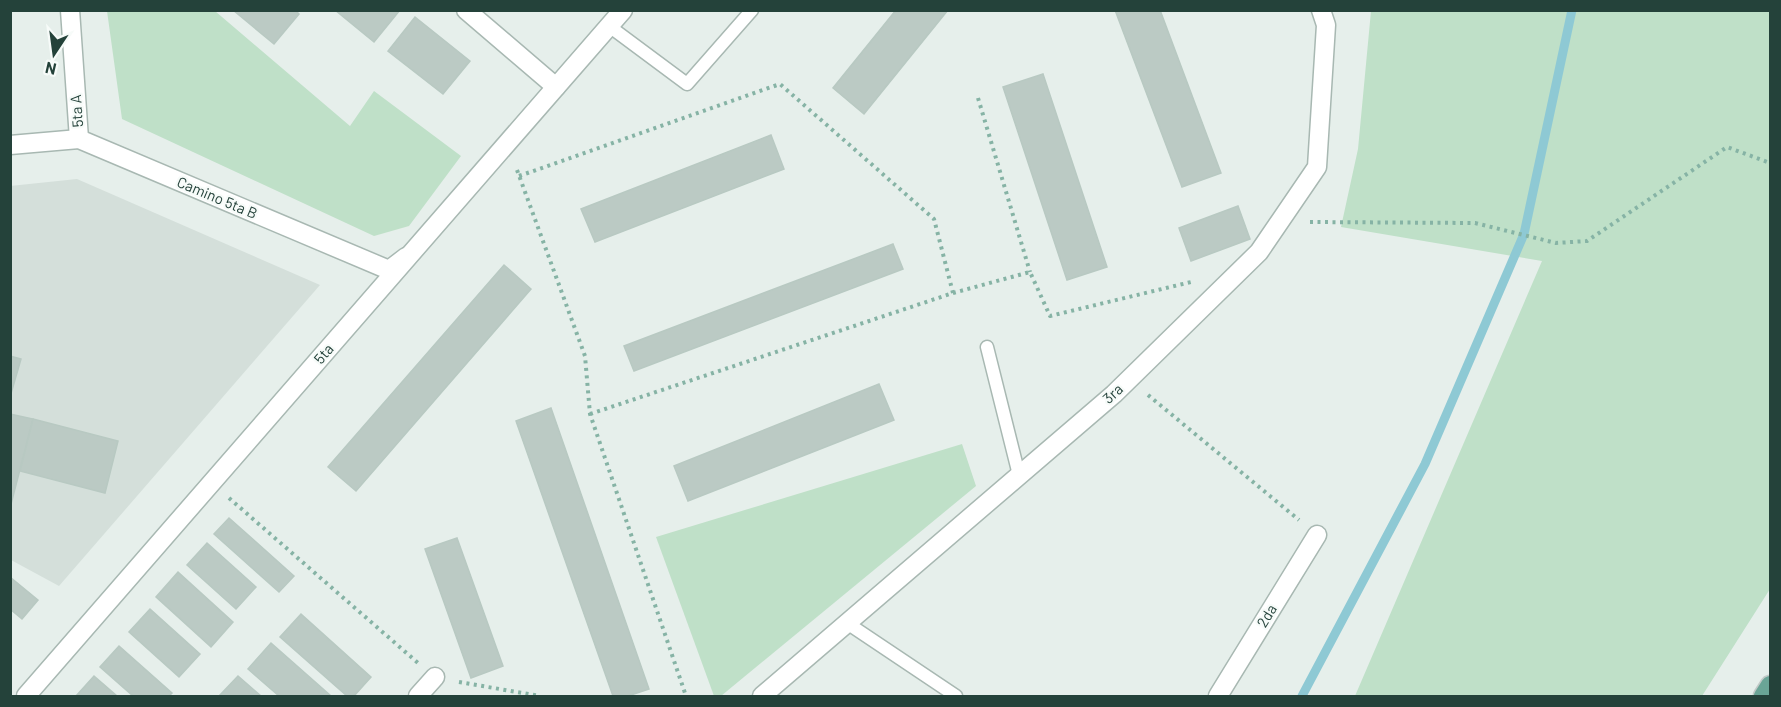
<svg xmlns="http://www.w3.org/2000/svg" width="1781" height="707" viewBox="0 0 1781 707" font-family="Barlow,sans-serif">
<rect width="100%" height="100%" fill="#e6efeb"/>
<path fill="#d4dfda" d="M77,179L320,285L59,586L11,560L10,186Z"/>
<g fill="#bfe0c8">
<path d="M107,11H215L350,126L374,91L461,156L409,226L374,236L122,119Z"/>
<path d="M1371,11H1770V589L1702,696H1355L1542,261L1341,227L1358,149Z"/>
<path d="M962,444L976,486L721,696H714L656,537Z"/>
</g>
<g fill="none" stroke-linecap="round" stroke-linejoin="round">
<path stroke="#8ec9d4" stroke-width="9" d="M1302,696L1425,464L1524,234L1572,10"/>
</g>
<g fill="#bbcac4" stroke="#b8c9c2" stroke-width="1.5">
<path d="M233,10H295L299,14L274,44Z"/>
<path d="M335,10H400L374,42Z"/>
<path d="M896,10H948L864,114L833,88Z"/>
<path d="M1115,10H1160L1221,173L1182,187Z"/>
<path d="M415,17L470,61L443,94L388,51Z"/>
<path d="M1043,74L1107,267L1067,280L1003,87Z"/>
<path d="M771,135L784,169L595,242L581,209Z"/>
<path d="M1238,206L1250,239L1191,261L1179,228Z"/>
<path d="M893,244L903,269L634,371L624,346Z"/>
<path d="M504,265L531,289L356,491L328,467Z"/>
<path d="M10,356L21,359L10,397Z"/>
<path d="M879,384L894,420L688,501L674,466Z"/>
<path d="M551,408L649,689L628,696H613L516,421Z"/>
<path d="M10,414L33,419L10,508Z"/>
<path d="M33,419L118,441L105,493L20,471Z"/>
<path d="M229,518L294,576L279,592L214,534Z"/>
<path d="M457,538L503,666L471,678L425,549Z"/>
<path d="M207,543L256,587L236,609L187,565Z"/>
<path d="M178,572L233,622L211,647L156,597Z"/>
<path d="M10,577L38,600L22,619L10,609Z"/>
<path d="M150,609L200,654L179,677L129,632Z"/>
<path d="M301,614L371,677L354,696H347L280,637Z"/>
<path d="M271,643L331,696H279L248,669Z"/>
<path d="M119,646L172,693L169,696H133L100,667Z"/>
<path d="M94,676L117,696H76Z"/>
<path d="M238,676L261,696H219Z"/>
</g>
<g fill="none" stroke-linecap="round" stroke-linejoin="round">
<defs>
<g id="service">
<path d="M609,26L687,84L752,10"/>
<path d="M987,347L1019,475"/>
<path d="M847,623L956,696"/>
</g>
<g id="minor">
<path d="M70,10L79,139"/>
<path d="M466,10L556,87"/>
<path d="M10,145L79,139L389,270L406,257"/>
<path d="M418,696L435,677"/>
<path d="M762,696L1114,394L1259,252L1317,167L1326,25L1321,10"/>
<path d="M1218,696L1317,535"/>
</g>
<path id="tertiary" d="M26,696L623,10"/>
<path id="primary" d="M1763,696L1770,685"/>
</defs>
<use href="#service" stroke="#a8b8b2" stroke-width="15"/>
<use href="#minor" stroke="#a8b8b2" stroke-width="21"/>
<use href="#tertiary" stroke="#a8b8b2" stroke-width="21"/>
<use href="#primary" stroke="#c2cac8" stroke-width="21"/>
<g stroke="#86b3a5" stroke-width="4" stroke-dasharray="3 4.5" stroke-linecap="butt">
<path d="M978,98L1030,272"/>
<path d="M517,170L585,356L590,414L686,696"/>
<path d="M519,176L780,84L934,219L953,293"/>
<path d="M1310,222L1475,223L1556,243L1587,241L1727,147L1770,163"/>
<path d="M1148,395L1299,520"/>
<path d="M590,414L953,293L1030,272L1050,316L1191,282"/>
<path d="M229,498L418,663"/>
<path d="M459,682L540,696"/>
</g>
<use href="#service" stroke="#fff" stroke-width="12"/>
<use href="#minor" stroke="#fff" stroke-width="18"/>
<use href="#tertiary" stroke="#fff" stroke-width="18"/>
<use href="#primary" stroke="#6aa596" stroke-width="18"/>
</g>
<g text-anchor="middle" stroke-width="4.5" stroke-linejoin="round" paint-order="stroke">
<g font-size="15" fill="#24423a" stroke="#f7fbf9">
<text transform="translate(77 111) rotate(-94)" y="5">5ta A</text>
<text transform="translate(217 198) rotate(23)" y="5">Camino 5ta B</text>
<text transform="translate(324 354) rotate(-49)" y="5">5ta</text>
<text transform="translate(1113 394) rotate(-43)" y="5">3ra</text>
<text transform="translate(1267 616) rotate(-59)" y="5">2da</text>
</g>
</g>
<rect width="1781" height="707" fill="none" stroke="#24423a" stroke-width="24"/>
<g transform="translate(54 54) rotate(193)" stroke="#f7fbf9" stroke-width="4.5" paint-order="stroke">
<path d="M0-4.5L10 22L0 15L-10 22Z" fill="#24423a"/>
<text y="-9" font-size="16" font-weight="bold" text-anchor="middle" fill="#24423a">N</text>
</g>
</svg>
